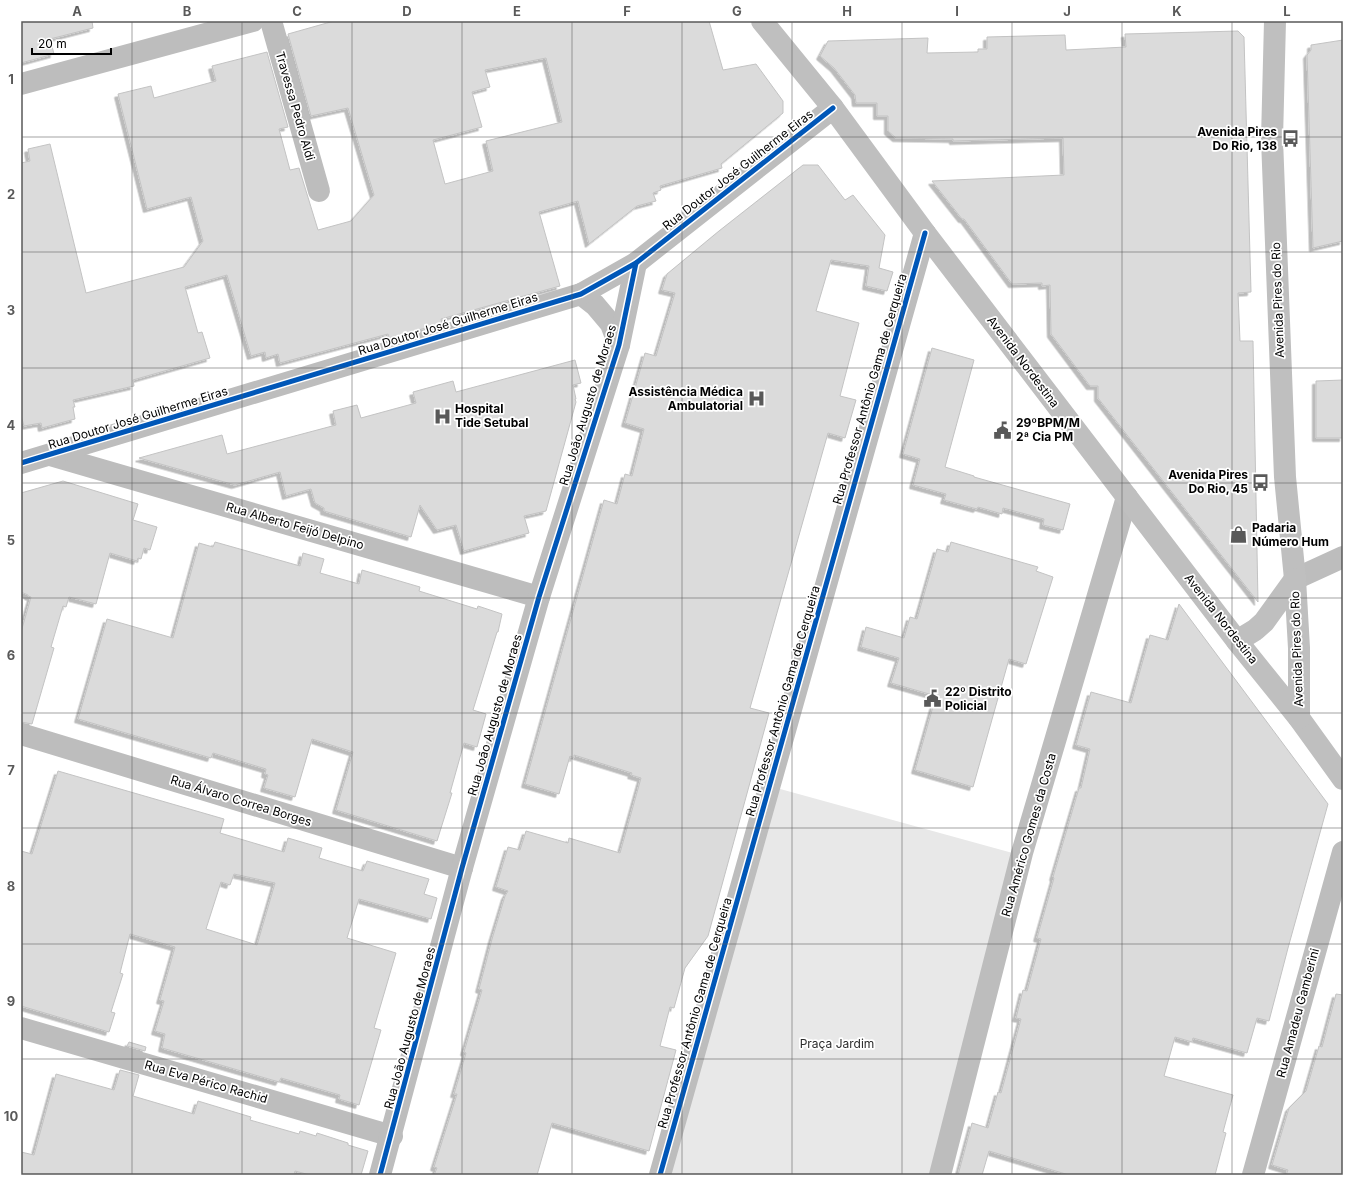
<svg xmlns="http://www.w3.org/2000/svg" width="1364" height="1196" viewBox="0 0 1364 1196" font-family="Inter,sans-serif">
<defs>
<filter id="shadow"><feDropShadow dx="-3.5" dy="3.5" stdDeviation="0" flood-color="#0004"/></filter>
</defs>
<rect width="100%" height="100%" fill="#fff"/>
<path fill="#e8e8e8" d="M773,787L1020,855L938,1175H665Z"/>
<g fill="#dbdbdb" stroke="#c3c3c3" fill-rule="evenodd" filter="url(#shadow)">
<path d="M21,21H92L93,28L50,39L54,54L21,63Z"/>
<path d="M334,21H709L723,70L756,64L783,101V113L721,164L722,168L660,186L661,190L653,193L656,201L637,206L589,244L578,201L539,212L560,286L441,319L442,323L389,339L388,334L280,363L278,354L266,358L265,352L251,356L227,275L185,287L198,333L202,332L210,358L133,380L134,386L73,400L75,407H73L75,419L42,428L41,423L24,426L21,415V163L30,161L28,149L50,144L86,293L184,267L203,241L191,197L147,209L118,94L151,86L154,98L216,81L212,66L267,52L288,127L279,129L290,170L299,168L318,230L351,221L374,195L348,108L311,116L288,34ZM546,58L562,122L486,141L493,171L445,184L433,140L482,127L472,92L490,87L485,70Z"/>
<path d="M1238,31L1244,37L1251,292L1238,293L1240,341H1253L1258,602L1098,398V386H1090L1051,334L1050,285L1042,286V283L1012,284L964,219H962L932,181L1064,175L1063,138L953,141V139L896,138L888,131V116H877V103H856L855,95L834,68L820,56L828,41L928,38L927,53L978,52V49H987V37L1065,35L1066,50L1126,47L1125,34Z"/>
<path d="M1343,40V241L1313,248L1307,55L1311,50V45Z"/>
<path d="M803,165H818L845,200L853,195L885,235L879,268L893,272L887,291L866,286L869,266L831,260L816,311L859,323L840,396L856,400L845,438L828,433L750,708L769,713L708,936L685,968L674,1008L670,1007L660,1046L676,1050L649,1151L552,1123L537,1175H434L437,1168L434,1167L457,1094H454L466,1053L464,1052L482,990L479,989L492,939L505,896L508,891L496,887L508,847L520,850L526,831L568,843L569,838L620,853L641,778L631,775L632,773L574,755V758L570,756L559,794L525,784L604,500L617,504L625,474L632,476L644,429L625,423L645,353L656,356L675,293L662,290L667,274L719,231Z"/>
<path d="M932,348L974,360L945,467L974,476V477L1070,504L1063,530L1043,525L1044,519L1003,508L1002,514L978,507L977,509L944,500L946,494L913,485L920,459L903,454Z"/>
<path d="M575,360L581,383L573,385L576,399H575L576,402L546,511L524,516L529,533L464,551L456,525L437,530L420,505L411,537L324,511V508L315,503L311,489L286,496L280,472L235,485L139,458L222,435L227,454L336,425L333,411L357,405L361,418L416,403L413,392L453,381L456,392Z"/>
<path d="M1343,380V438H1316V381Z"/>
<path d="M63,481L138,504L133,520L157,527L150,550L144,548L141,559L138,558L137,561L110,553L96,604L69,597L66,607L63,606L51,647L54,648L32,724L21,722V632L31,597L28,596V595L21,592V493Z"/>
<path d="M215,542L300,566L303,553L324,559L320,573L359,584L362,570L420,587L419,591L477,609L478,606L502,614L498,632H497L473,710L486,714L477,747L464,743L450,793H452L437,841L336,810L353,752L312,739L295,797L264,788L268,775L265,774L266,769L213,753L211,758L78,719L107,619L173,638L199,543L213,547Z"/>
<path d="M951,542L1038,567L1036,571L1053,577L1026,664L1009,659L973,787L915,770L936,696L891,683L899,658L861,647L866,627L904,638L910,617L917,619L937,549L948,552Z"/>
<path d="M1179,604L1328,804L1288,948L1269,1021L1257,1018L1247,1053L1193,1038L1192,1042L1175,1037L1164,1076L1233,1095L1223,1132L1226,1133L1215,1175H1069L989,1151L982,1175H958L972,1123L988,1128L998,1092L1001,1093L1021,1019L1016,1018L1023,990L1027,991L1041,939L1037,938L1054,878L1053,877L1079,788H1081L1090,749L1076,745L1091,692L1131,703L1150,635L1168,640Z"/>
<path d="M58,771L224,819L220,833L284,852L288,838L322,848L319,858L363,871L367,861L429,879L424,894L437,898L431,919L359,899L347,938L396,953L374,1028L381,1030L359,1105L339,1099L340,1095L281,1078L279,1082L162,1048L165,1034L155,1031L164,1001L160,1000L175,947L130,934L120,973L123,974L111,1012L115,1013L109,1032L21,1006V851L32,854ZM234,874L275,883L257,945L206,929L221,882L230,885Z"/>
<path d="M1336,994L1343,995V1175H1286L1288,1170L1272,1165L1289,1108L1306,1091L1319,1046L1322,1047Z"/>
<path d="M129,1042L146,1047L145,1051L127,1046Z"/>
<path d="M120,1070L139,1075L133,1096L194,1114L198,1101L251,1117L250,1120L299,1134L300,1131L316,1136L317,1133L348,1143V1145L368,1151L361,1175H310L295,1171L294,1175H21V1152L34,1155L56,1074L114,1090Z"/>
</g>
<g fill="none" stroke-linecap="round" stroke-linejoin="round">
<g stroke="#bdbdbd" stroke-width="22">
<path d="M271,21L319,191"/>
<path d="M21,84L253,21"/>
<path d="M581,294L595,305L611,324L619,345"/>
<path d="M50,455L539,597"/>
<path d="M21,463L581,294L636,263L833,108"/>
<path d="M1295,579L1343,557"/>
<path d="M21,734L462,868"/>
<path d="M21,1028L392,1136"/>
<path d="M380,1175L462,868L539,597L619,345L636,263"/>
<path d="M660,1175L925,233"/>
<path d="M940,1175L1022,853L1127,497"/>
<path d="M1253,1175L1343,852"/>
</g>
<g stroke="#bfbfbf" stroke-width="22">
<path d="M762,21L833,108L925,233L1237,641L1299,718L1343,779"/>
<path d="M1275,21L1272,139L1285,477L1295,579L1299,648V718"/>
<path d="M1237,641L1255,630L1264,622L1295,579"/>
</g>
<defs>
<g id="cycleway">
<path d="M21,463L581,294L636,263L833,108"/>
<path d="M380,1175L462,868L539,597L619,345L636,263"/>
<path d="M660,1175L925,233"/>
</g>
</defs>
<use href="#cycleway" stroke="#fff" stroke-width="8"/>
<use href="#cycleway" stroke="#0057b8" stroke-width="5"/>
</g>
<path fill="none" stroke="#595959" stroke-width="1" stroke-opacity="0.55" d="M132,21V1175M242,21V1175M352,21V1175M462,21V1175M572,21V1175M682,21V1175M792,21V1175M902,21V1175M1012,21V1175M1122,21V1175M1232,21V1175M21,137H1343M21,252H1343M21,368H1343M21,483H1343M21,598H1343M21,713H1343M21,828H1343M21,944H1343M21,1059H1343"/>
<defs>
<symbol id="bus-bare" viewBox="-9 -9 18 18"><path d="M-5-6H5V4H4V6H2V4H-2V6H-4V4H-5ZM-3.5-4V0h7V-4ZM-3.5 1.2v1.5H-2V1.2ZM2 1.2v1.5H3.5V1.2Z" fill="#595959" stroke="#fff" stroke-width="2.5" paint-order="stroke"/></symbol>
<symbol id="hospital-bare" viewBox="-9 -9 18 18"><path d="M-5-5h3v3.5h4V-5h3V5h-3V1.5h-4V5h-3Z" fill="#595959" stroke="#fff" stroke-width="2.5" paint-order="stroke"/></symbol>
<symbol id="civic-bare" viewBox="-9 -9 18 18"><path d="M-.6-6.5H3V-4.5H.6V-3L4-1V1h2V6H-6V1h2V-1L-.6-3ZM-1.2 2.5V6h2.4V2.5Z" fill="#595959" stroke="#fff" stroke-width="2.5" paint-order="stroke"/></symbol>
<symbol id="shop-bare" viewBox="-9 -9 18 18"><path d="M-5-2.5h2.3a2.7 3.5 0 0 1 5.4 0H5L5.5 6h-11ZM-1.5-2.5h3a1.5 2.3 0 0 0-3 0Z" fill="#595959" stroke="#fff" stroke-width="2.5" paint-order="stroke"/></symbol>
</defs>
<g fill-rule="evenodd">
<use href="#bus-bare" x="1278" y="126" width="25" height="25"/>
<use href="#hospital-bare" x="744" y="386" width="25" height="25"/>
<use href="#hospital-bare" x="430" y="404" width="25" height="25"/>
<use href="#civic-bare" x="990" y="418" width="25" height="25"/>
<use href="#bus-bare" x="1248" y="470" width="25" height="25"/>
<use href="#shop-bare" x="1226" y="522" width="25" height="25"/>
<use href="#civic-bare" x="920" y="686" width="25" height="25"/>
</g>
<g text-anchor="middle" stroke-width="3.5" stroke-linejoin="round" paint-order="stroke">
<g font-size="12" fill="#000" stroke="#fff">
<text transform="translate(295 106) rotate(74)" y="4">Travessa Pedro Aldi</text>
<text transform="translate(738 170) rotate(-38)" y="4">Rua Doutor José Guilherme Eiras</text>
<text transform="translate(1278 300) rotate(-92)" y="4">Avenida Pires do Rio</text>
<text transform="translate(448 324) rotate(-17)" y="4">Rua Doutor José Guilherme Eiras</text>
<text transform="translate(1023 362) rotate(53)" y="4">Avenida Nordestina</text>
<text transform="translate(870 389) rotate(-74)" y="4">Rua Professor Antônio Gama de Cerqueira</text>
<text transform="translate(588 405) rotate(-73)" y="4">Rua João Augusto de Moraes</text>
<text transform="translate(138 418) rotate(-17)" y="4">Rua Doutor José Guilherme Eiras</text>
<text transform="translate(295 526) rotate(16)" y="4">Rua Alberto Feijó Delpino</text>
<text transform="translate(1221 619) rotate(52)" y="4">Avenida Nordestina</text>
<text transform="translate(1297 649) rotate(-92)" y="4">Avenida Pires do Rio</text>
<text transform="translate(783 701) rotate(-74)" y="4">Rua Professor Antônio Gama de Cerqueira</text>
<text transform="translate(495 715) rotate(-74)" y="4">Rua João Augusto de Moraes</text>
<text transform="translate(241 801) rotate(17)" y="4">Rua Álvaro Correa Borges</text>
<text transform="translate(1029 835) rotate(-74)" y="4">Rua Américo Gomes da Costa</text>
<text transform="translate(695 1013) rotate(-74)" y="4">Rua Professor Antônio Gama de Cerqueira</text>
<text transform="translate(1298 1013) rotate(-75)" y="4">Rua Amadeu Gamberini</text>
<text transform="translate(410 1028) rotate(-75)" y="4">Rua João Augusto de Moraes</text>
<text transform="translate(206 1082) rotate(16)" y="4">Rua Eva Périco Rachid</text>
</g>
<g font-size="12" font-weight="bold" fill="#000" stroke="#fff" text-anchor="start">
<text x="1277" y="136" text-anchor="end">Avenida Pires<tspan x="1277" dy="14">Do Rio, 138</tspan></text>
<text x="743" y="396" text-anchor="end">Assistência Médica<tspan x="743" dy="14">Ambulatorial</tspan></text>
<text x="455" y="413">Hospital<tspan x="455" dy="14">Tide Setubal</tspan></text>
<text x="1016" y="427">29ºBPM/M<tspan x="1016" dy="14">2ª Cia PM</tspan></text>
<text x="1248" y="479" text-anchor="end">Avenida Pires<tspan x="1248" dy="14">Do Rio, 45</tspan></text>
<text x="1252" y="532">Padaria<tspan x="1252" dy="14">Número Hum</tspan></text>
<text x="945" y="696">22º Distrito<tspan x="945" dy="14">Policial</tspan></text>
</g>
<g font-size="12" fill="#2c2c2c" stroke="#fff">
<text x="837" y="1048">Praça Jardim</text>
</g>
</g>
<rect width="1364" height="1196" fill="none" stroke="#ffffff" stroke-width="44"/>
<path d="M32 48v6h79v-6" fill="none" stroke="#000000" stroke-width="2"/>
<text x="38" y="48" font-size="12" fill="#000000" stroke="#ffffff" stroke-width="3" paint-order="stroke">20 m</text>
<rect x="22" y="22" width="1320" height="1152" fill="none" stroke="#595959" stroke-width="1.5"/>
<g font-size="13" text-anchor="middle" font-weight="bold" fill="#595959">
<text x="77" y="16">A</text>
<text x="187" y="16">B</text>
<text x="297" y="16">C</text>
<text x="407" y="16">D</text>
<text x="517" y="16">E</text>
<text x="627" y="16">F</text>
<text x="737" y="16">G</text>
<text x="847" y="16">H</text>
<text x="957" y="16">I</text>
<text x="1067" y="16">J</text>
<text x="1177" y="16">K</text>
<text x="1287" y="16">L</text>
<text x="11" y="84">1</text>
<text x="11" y="199">2</text>
<text x="11" y="315">3</text>
<text x="11" y="430">4</text>
<text x="11" y="545">5</text>
<text x="11" y="660">6</text>
<text x="11" y="775">7</text>
<text x="11" y="891">8</text>
<text x="11" y="1006">9</text>
<text x="11" y="1121">10</text>
</g>
</svg>
